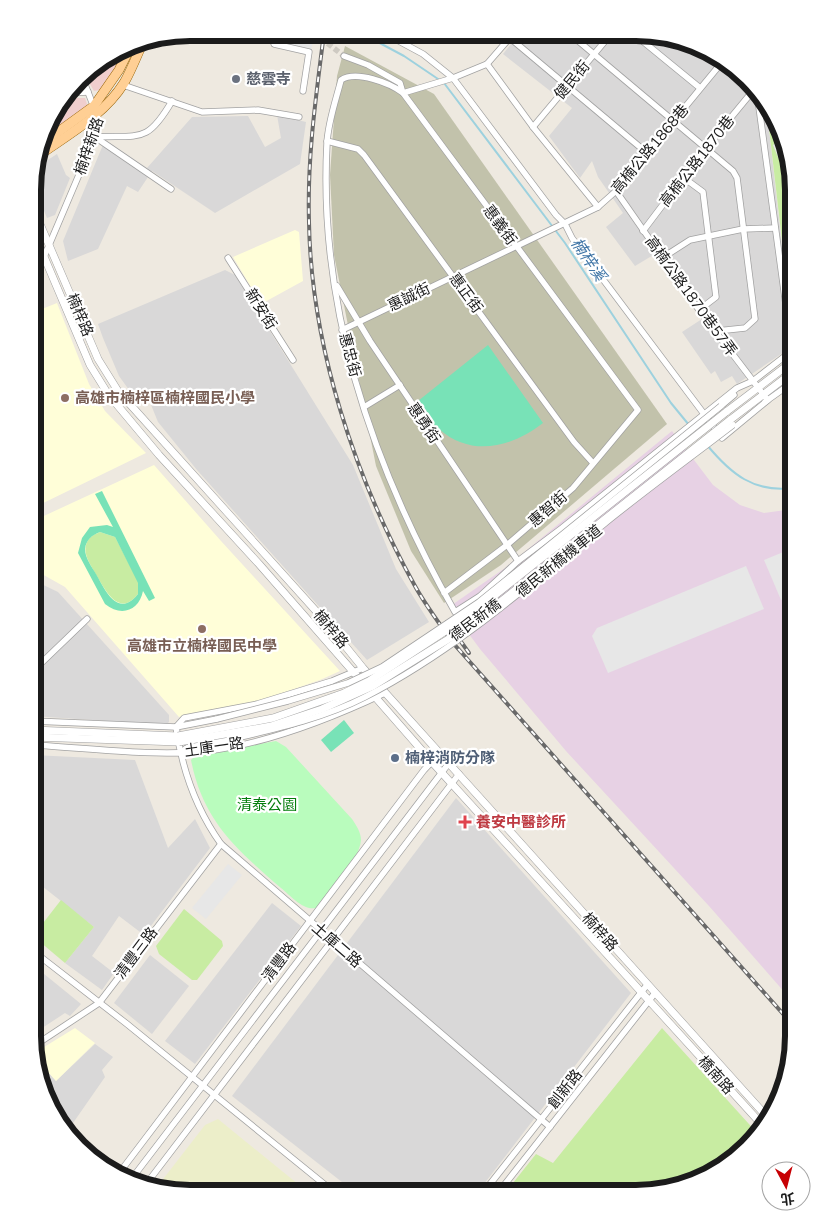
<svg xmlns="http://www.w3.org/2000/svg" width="826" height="1226" viewBox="0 0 826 1226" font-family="Mulish,'Noto Sans TC',sans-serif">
<rect width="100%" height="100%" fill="#eee9e0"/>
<g fill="#d9d8d8">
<path d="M520,33L657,34L732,65L767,111L793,346L737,384L732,376L721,382L715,371L711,374L682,332L702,319L655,254L635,266L606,227L623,213L598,177L592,161L580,178L549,136L572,108L503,54Z"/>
<path d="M277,115L306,122L300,164L215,213L152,171L138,192L127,186L98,249L68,261L63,241L105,140L147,168L192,117L248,116L265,147L281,138Z"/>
<path d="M57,154L66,175L70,178L55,215L47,218L34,186V169Z"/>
<path d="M225,270L235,275L353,465L396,569L429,622L367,660L197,470L158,422L147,395L137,401L119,376L103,338L98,324Z"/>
<path d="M33,580L58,592L169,715V722L165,725L33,716Z"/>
<path d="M33,755L135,760L168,848L195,819L210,848L144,935L119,916L92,956L114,973L102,990L65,963L94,927L33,879Z"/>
<path d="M456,798L631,993L477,1193H356L232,1096Z"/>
<path d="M272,903L301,926L195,1064L165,1041Z"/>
<path d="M150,955L189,986L152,1034L114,1003Z"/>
<path d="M33,965L81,1004L70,1016L65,1013L33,1034Z"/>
<path d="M95,1044L113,1057L102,1070L105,1077L73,1123L44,1093L38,1061L56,1081Z"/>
</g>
<g fill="#f0cecd">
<path d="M125,49L118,66L100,90L94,91L84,74L103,67L101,63Z"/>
<path d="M65,98H85L88,107L45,135L53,111Z"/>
</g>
<path fill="#e7d1e4" d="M672,431L713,485L740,505L764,513L793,509V1002L709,906L566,751L480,649L449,607L505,568Z"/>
<g fill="#fffed8">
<path d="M295,230L299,232L303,281L261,304L233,257Z"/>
<path d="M34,288L42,309L57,303L89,384L105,411L146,453L33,508Z"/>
<path d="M154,465L221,541L340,671L320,680L256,702L179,717L65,587L33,569V521Z"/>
<path d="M75,1028L95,1043L56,1081L38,1061L36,1052Z"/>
</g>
<path fill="#c2c2ab" d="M345,46L434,94L667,424L501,565L444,603L411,551L376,466L334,255L330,175L337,76Z"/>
<path fill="#eceec9" d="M218,1119L309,1193L170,1192L157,1187L205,1125Z"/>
<g fill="#c8eca2">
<path d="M767,111L781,129L793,190V336Z"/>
<path d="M100,532L115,537L139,583L138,594C120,617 107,593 98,578C93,568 83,556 86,545C88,538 93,535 100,532Z"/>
<path d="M61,900L94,927L65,963L33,936Z"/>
<path d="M184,909L222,941L223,946L197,980H192L159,954L156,946Z"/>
<path d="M662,1028L758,1134L697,1181L636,1193H505L536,1154L553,1163Z"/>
</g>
<path fill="#b9fcbd" d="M276,741L286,747L352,819C356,825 361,832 361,840C359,862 330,891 316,908C303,911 290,895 281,888C236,849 203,821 191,760L195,756Z"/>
<g fill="#78e2b7" fill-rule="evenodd">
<path d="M488,345L543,423C512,447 472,458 439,429C430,422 424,411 418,401Z"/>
<path d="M102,491L155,598L149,601L143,591C139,611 121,617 105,604L78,553L82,538L90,527L107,525L113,527L95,494ZM100,532L115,537L138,583V594C118,619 105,590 96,574C92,567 85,558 85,549C86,540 92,535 100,532Z"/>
<path d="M344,720L354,733L331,752L321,740Z"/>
</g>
<g fill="#e7e7e7">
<path d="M278,33H305L313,40L311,51L277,42Z"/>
<path d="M783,139L793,190V194L773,145Z"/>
<path d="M793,548V595L781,600L764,560Z"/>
<path d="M746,566L764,609L608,673L592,636L597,628Z"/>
<path d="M228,864L242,875L206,919L192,908Z"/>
</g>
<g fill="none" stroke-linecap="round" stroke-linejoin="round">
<g stroke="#9dd1de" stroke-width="2">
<path d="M361,33L404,56L444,83L565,243L671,403L689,425"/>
<path d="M707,445C731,474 754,493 793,488"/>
</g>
<path stroke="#cecac2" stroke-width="5.5" stroke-dasharray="5.5 3" stroke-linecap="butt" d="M314,33L344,56"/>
<defs>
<g id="minor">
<path d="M270,33L273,36L274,44L309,52L303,91"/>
<path d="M384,33L423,54L453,78L556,215L565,224L572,238L722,438L768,400"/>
<path d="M570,34L733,171L737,178L755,319L745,328L717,331"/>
<path d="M634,34L700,88"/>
<path d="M510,38L647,153"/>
<path d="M344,56L368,65L400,83L403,93L453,78L487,64L514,33"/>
<path d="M487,64L533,127L598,207"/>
<path d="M123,85L202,112L258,110L299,117"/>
<path d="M69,93L88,92"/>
<path d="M758,100L793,357"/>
<path d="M533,127L611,34"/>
<path d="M95,137C140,135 147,144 172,101"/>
<path d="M95,137L171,189"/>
<path d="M327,141L358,149L364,155L574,442L593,463"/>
<path d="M684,178L703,192L716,297L699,310"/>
<path d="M616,191L699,310L766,398"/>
<path d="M643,231L705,149L752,92"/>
<path d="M44,257L95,137L97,115L82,77"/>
<path d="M228,258L293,360"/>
<path d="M662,258L690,240L743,229L775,228"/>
<path d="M337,286L370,341L518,561"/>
<path d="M342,330L598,207L616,191L723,61"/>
<path d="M765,402L793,382"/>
<path d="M721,406L734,395"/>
<path d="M364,407L400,385"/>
<path d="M444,593L507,545L573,488L638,410L403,93C390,83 356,70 341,80C336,100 328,122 327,143C318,309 374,470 455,612L480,596L518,561L562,528L737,388L753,381L793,350"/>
<path d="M33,671L87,619"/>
<path d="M33,721L176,727L217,719"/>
<path d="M176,727C182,769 196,809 221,844L550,1127"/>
<path d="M176,727L184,718L257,704L332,681L363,668"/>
<path d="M33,745C88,748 154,757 208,751C269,743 330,719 385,693"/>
<path d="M181,753C190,741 214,742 228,740"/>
<path d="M33,951L127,1024L335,1193"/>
<path d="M34,1046L99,1003L221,844"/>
<path d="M120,1172L424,770L440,753"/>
<path d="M133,1177L449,763"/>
<path d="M147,1183L459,774"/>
<path d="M483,1193L647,985"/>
<path d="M498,1193L655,993"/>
</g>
<g id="tertiary">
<path d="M34,210L98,359L118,391L325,621L363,668L769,1119"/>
<path d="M34,233L90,365L108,394L159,455L259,564L432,762L764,1127"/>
<path d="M726,412L793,361"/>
<path d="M730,420L793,372"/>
<path d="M33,730L178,736"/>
<path d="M33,737L179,742"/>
</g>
<g id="primary">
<path d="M43,143L94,106L119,70L131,46"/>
<path d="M38,156C69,134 104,115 124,83C132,69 137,55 144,40"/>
</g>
</defs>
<use href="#minor" stroke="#a2a2a2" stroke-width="7"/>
<use href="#tertiary" stroke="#a2a2a2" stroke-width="8"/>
<use href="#primary" stroke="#935f00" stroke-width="10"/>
<use href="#minor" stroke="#fff" stroke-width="5.5"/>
<use href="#tertiary" stroke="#fff" stroke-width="7"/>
<use href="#primary" stroke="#ffcf94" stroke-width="9"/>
<defs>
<g id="rail">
<path d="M324,33C316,96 307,158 309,222C311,346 355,478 415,586C426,606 440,624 453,643L793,1025"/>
<path d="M447,622L469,653"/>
</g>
</defs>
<use href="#rail" stroke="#696969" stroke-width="4"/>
<use href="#rail" stroke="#fff" stroke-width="2" stroke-dasharray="5.5" stroke-linecap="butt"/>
<defs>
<g id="minor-bridge">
<path d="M217,719L288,701L348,683L382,667L479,602L721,406"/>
<path d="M228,740C275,729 322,719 365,697C453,652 528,586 604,524C646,490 690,458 733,425"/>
</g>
<g id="tertiary-bridge">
<path d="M178,736L273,718L344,693L369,681L470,615L726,412"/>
<path d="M179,742L271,726L322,709L373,686L471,625L730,420"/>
</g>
</defs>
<use href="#minor-bridge" stroke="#a2a2a2" stroke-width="7" stroke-linecap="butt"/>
<use href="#tertiary-bridge" stroke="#a2a2a2" stroke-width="8" stroke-linecap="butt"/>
<use href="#minor-bridge" stroke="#fff" stroke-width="5.5"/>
<use href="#tertiary-bridge" stroke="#fff" stroke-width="7"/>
</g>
<circle fill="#6b7280" stroke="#fff" stroke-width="2" cx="236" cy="79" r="5"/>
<g fill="#8d6e63" stroke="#fff" stroke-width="2">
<circle cx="65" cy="398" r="5"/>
<circle cx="202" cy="629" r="5"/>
</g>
<circle fill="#5c6f8a" stroke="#fff" stroke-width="2" cx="395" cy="758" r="5"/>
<path fill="#e0444e" stroke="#fff" stroke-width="2" d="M462.5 814.5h5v5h5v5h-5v5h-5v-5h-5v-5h5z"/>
<g text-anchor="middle" stroke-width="4.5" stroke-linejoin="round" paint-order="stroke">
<g font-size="15" font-weight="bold" fill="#5b616d" stroke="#fff" text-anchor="start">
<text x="246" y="84">慈雲寺</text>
</g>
<g font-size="15" fill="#1b1b1b" stroke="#fff">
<text transform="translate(572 80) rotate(-50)" y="5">健民街</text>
<text transform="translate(89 146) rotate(-71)" y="5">楠梓新路</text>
<text transform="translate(650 149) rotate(-50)" y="5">高楠公路1868巷</text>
<text transform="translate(697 161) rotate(-52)" y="5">高楠公路1870巷</text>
<text transform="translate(500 225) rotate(54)" y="5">惠義街</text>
<text transform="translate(466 293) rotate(54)" y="5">惠正街</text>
<text transform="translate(691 296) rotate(54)" y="5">高楠公路1870巷57弄</text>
<text transform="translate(409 297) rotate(-26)" y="5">惠誠街</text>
<text transform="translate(261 309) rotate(58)" y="5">新安街</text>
<text transform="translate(80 315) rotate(67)" y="5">楠梓路</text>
<text transform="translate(350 355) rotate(75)" y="5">惠忠街</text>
<text transform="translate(424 423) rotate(56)" y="5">惠勇街</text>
<text transform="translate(548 509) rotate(-41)" y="5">惠智街</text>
<text transform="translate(559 561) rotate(-39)" y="5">德民新橋機車道</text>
<text transform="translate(475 620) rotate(-37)" y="5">德民新橋</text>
<text transform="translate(331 629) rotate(50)" y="5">楠梓路</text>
<text transform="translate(214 747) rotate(-8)" y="5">土庫一路</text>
<text transform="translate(600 932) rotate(48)" y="5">楠梓路</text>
<text transform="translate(337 945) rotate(41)" y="5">土庫二路</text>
<text transform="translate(136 953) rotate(-53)" y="5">清豐三路</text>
<text transform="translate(279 962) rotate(-53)" y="5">清豐路</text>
<text transform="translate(716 1075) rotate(48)" y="5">橋南路</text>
<text transform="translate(565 1089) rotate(-52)" y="5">創新路</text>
</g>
<g font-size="15" font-weight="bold" fill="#785e54" stroke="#fff" text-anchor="start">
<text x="75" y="403">高雄市楠梓區楠梓國民小學</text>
<text x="202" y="651" text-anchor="middle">高雄市立楠梓國民中學</text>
</g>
<g font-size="15" font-weight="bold" fill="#4e5e75" stroke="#fff" text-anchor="start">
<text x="405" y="763">楠梓消防分隊</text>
</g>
<g font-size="15" fill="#057d0d" stroke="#fff">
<text x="267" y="810">清泰公園</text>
</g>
<g font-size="15" font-weight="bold" fill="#be3a42" stroke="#fff" text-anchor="start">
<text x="476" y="827">養安中醫診所</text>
</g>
<g font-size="16" font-style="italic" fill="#4176a7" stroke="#fff">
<text transform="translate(589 259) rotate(56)" y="6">楠梓溪</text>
</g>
</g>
<path d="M0 0H826V1226H0ZM190 41H636A149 149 0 0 1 785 190V1036A149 149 0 0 1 636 1185H190A149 149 0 0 1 41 1036V190A149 149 0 0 1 190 41Z" fill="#fff" fill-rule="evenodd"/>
<path fill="none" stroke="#1b1b1b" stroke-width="6" d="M190 41H636A149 149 0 0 1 785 190V1036A149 149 0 0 1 636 1185H190A149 149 0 0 1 41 1036V190A149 149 0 0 1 190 41Z"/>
<g transform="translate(786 1186) rotate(173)"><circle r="24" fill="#ffffff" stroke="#a4a4a4"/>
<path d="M0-4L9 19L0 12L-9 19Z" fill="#c70004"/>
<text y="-8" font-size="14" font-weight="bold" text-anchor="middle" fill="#1b1b1b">北</text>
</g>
</svg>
